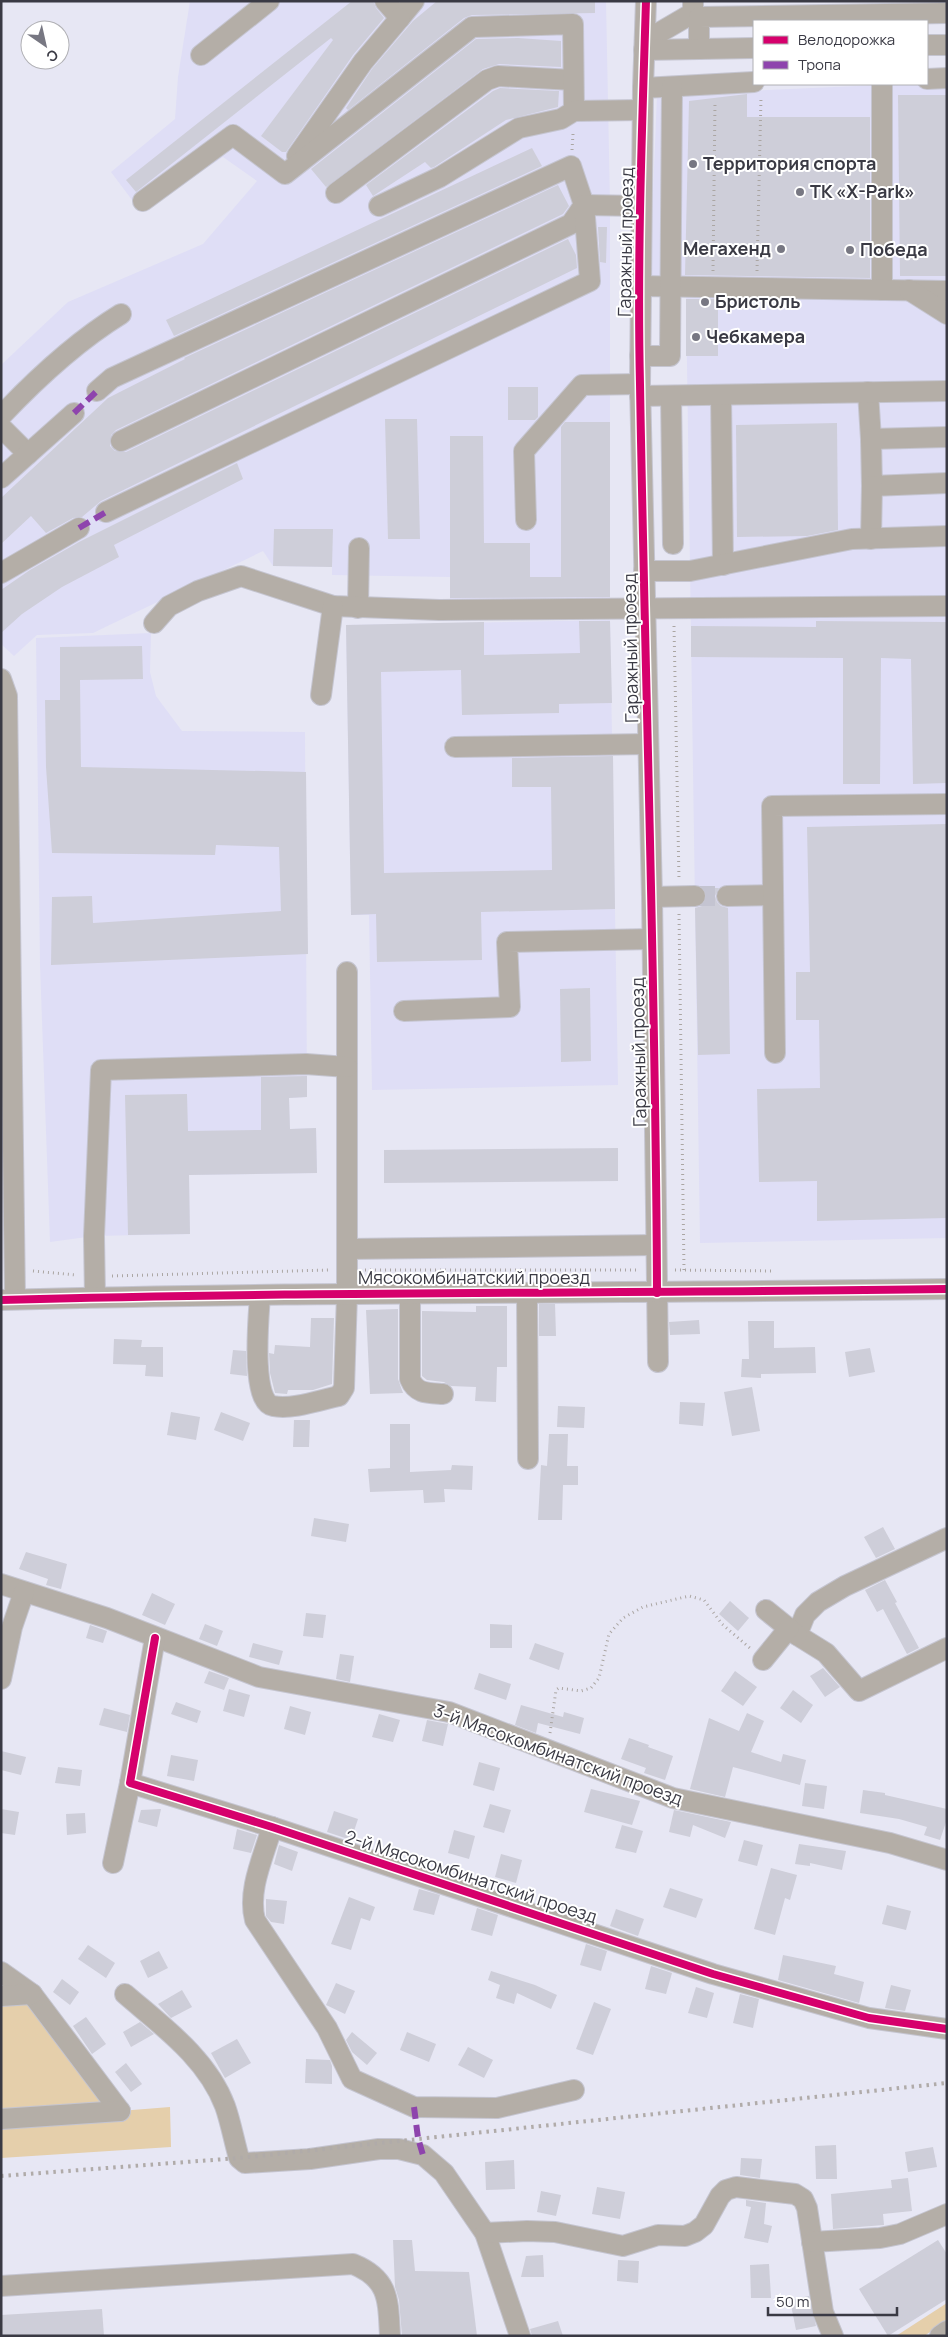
<svg xmlns="http://www.w3.org/2000/svg" width="948" height="2337" viewBox="0 0 948 2337" font-family="Manrope,sans-serif">
<rect width="100%" height="100%" fill="#e7e7f4"/>
<g fill="#dfdef6">
<path d="M190,1H606L610,205V601L450,602V577L332,575V567L273,566L263,551L93,633L37,635L14,656L1,644V365L68,302L203,244L257,181L223,157L141,212L111,172L175,119L178,77Z"/>
<path d="M947,82V1238L700,1243L686,296L649,292L657,95Z"/>
<path d="M610,620L618,1085L372,1090L369,915H351L346,625Z"/>
<path d="M151,633L150,672L156,696L182,731L305,732L307,1097L289,1098L290,1129L316,1128L317,1173L189,1175L190,1234L94,1236L50,1242L40,965L36,638Z"/>
</g>
<g fill="#e5cfab">
<path d="M1,1972L120,2111L170,2107L171,2147L1,2158Z"/>
<path d="M947,2303V2321L924,2336H896Z"/>
</g>
<g fill="#ceced9">
<path d="M352,1H373L376,8L384,18L353,55L286,152H282L261,136L333,40L331,38L136,192L126,180Z"/>
<path d="M437,1H595V13L472,15L464,18L348,110L346,108L372,69L413,21Z"/>
<path d="M518,38L561,41V67L499,64L483,69L326,187L311,169L476,39Z"/>
<path d="M500,88L559,91L558,107L506,120L434,167L431,168L425,162L373,196L366,185L493,91Z"/>
<path d="M747,94V117H870V278L685,275L689,101Z"/>
<path d="M898,95H947V276H900Z"/>
<path d="M532,148L542,166L174,336L166,320Z"/>
<path d="M558,185L569,206L563,214L116,430L111,435L110,446L115,451L126,452L568,239L576,255L577,268L101,501L82,517L73,518L46,533L31,516L1,544V498L108,398L185,359L184,358Z"/>
<path d="M598,227H607L606,263L600,262Z"/>
<rect x="686" y="299" width="32" height="57"/>
<path d="M508,387H538V417L535,420H508Z"/>
<path d="M385,419H417L420,539H388Z"/>
<path d="M565,422H610V597L450,598V436H483L484,543H530V577H561V427Z"/>
<path d="M837,423L838,530L807,536L737,537L736,425Z"/>
<path d="M237,463L243,479L114,545L119,557L62,587L22,614L1,633V590L30,570L79,542Z"/>
<path d="M274,529H333L332,567L273,566Z"/>
<path d="M579,621H610L612,703L559,704V713L462,715L461,670L381,672L384,873L552,870L551,787H512V758L613,756L615,909L481,912L482,960L377,962L376,914L351,915L346,625L484,622V655L580,653Z"/>
<path d="M816,621L947,622V783L913,784L911,659L881,658L880,784H843V658L691,657V626L816,627Z"/>
<path d="M142,646L143,679L80,680L81,767L306,772L308,954L51,965L52,897L92,896L93,923L281,911L279,847L216,845L215,855L52,853L46,767L45,700H60V647Z"/>
<path d="M947,824V1218L817,1221V1181L759,1182L757,1089L820,1088L819,1020H796V972H810L807,827Z"/>
<path d="M703,888H719L715,896L717,902L721,906L728,908L730,1054L698,1055L695,908L702,906L706,901L707,895Z"/>
<path d="M590,988L591,1061L561,1062L560,989Z"/>
<path d="M307,1076V1097L289,1098L290,1129L316,1128L317,1173L189,1175L190,1234L128,1235L125,1095L187,1094L188,1131L261,1130V1077Z"/>
<path d="M618,1148V1181L384,1183V1150Z"/>
<path d="M539,1304H555L556,1336H539Z"/>
<path d="M476,1306H507V1367H497L496,1402L475,1401L476,1387L451,1386L444,1382L427,1380L422,1376V1311L476,1312Z"/>
<path d="M398,1309V1379L403,1393L370,1394L366,1310Z"/>
<path d="M311,1318H334L332,1384L313,1390H288L287,1394L275,1393L270,1373L269,1353L274,1354L275,1345L310,1347Z"/>
<path d="M699,1320L700,1334L670,1335L669,1322Z"/>
<path d="M748,1321H774V1348L815,1347L816,1373L761,1374V1378L741,1377L742,1359H749Z"/>
<path d="M114,1339L142,1340L141,1347H163V1377L145,1376L146,1365L113,1364Z"/>
<path d="M870,1348L875,1372L849,1377L845,1352Z"/>
<path d="M233,1350L246,1351L247,1376L230,1374Z"/>
<path d="M752,1387L760,1431L732,1436L724,1392Z"/>
<path d="M680,1402L705,1403L703,1426L679,1424Z"/>
<path d="M558,1406L585,1407L584,1428L557,1427Z"/>
<path d="M171,1412L200,1417L196,1440L167,1435Z"/>
<path d="M221,1412L250,1423L243,1441L214,1430Z"/>
<path d="M294,1420H310L309,1447H293Z"/>
<path d="M390,1424H410V1472L451,1470L452,1465L473,1466L472,1490L444,1489L445,1502L424,1503L423,1490L370,1492L368,1469L390,1468Z"/>
<path d="M549,1434H568L567,1466H578V1485H563L562,1520H538L541,1465L547,1466Z"/>
<path d="M314,1518L349,1524L346,1542L311,1536Z"/>
<path d="M883,1527L895,1549L876,1558L864,1537Z"/>
<path d="M26,1552L67,1564L61,1589L46,1585L48,1579L19,1569Z"/>
<path d="M885,1580L897,1602L895,1603L919,1648L907,1654L883,1609L877,1612L865,1590Z"/>
<path d="M152,1593L175,1604L165,1625L142,1615Z"/>
<path d="M730,1601L749,1618L738,1631L719,1614Z"/>
<path d="M306,1613L326,1615L323,1638L303,1636Z"/>
<path d="M205,1624L223,1631L217,1646L199,1639Z"/>
<path d="M490,1624L512,1625V1648H490Z"/>
<path d="M90,1625L107,1631L103,1643L86,1638Z"/>
<path d="M253,1643L283,1651L279,1665L249,1657Z"/>
<path d="M535,1643L564,1653L559,1670L529,1659Z"/>
<path d="M340,1654L354,1656L350,1682L336,1679Z"/>
<path d="M823,1668L840,1687L825,1697L810,1676Z"/>
<path d="M209,1671L229,1678L224,1690L204,1683Z"/>
<path d="M735,1671L757,1687L743,1706L721,1691Z"/>
<path d="M479,1673L511,1684L506,1700L474,1689Z"/>
<path d="M229,1689L250,1695L244,1717L223,1711Z"/>
<path d="M793,1690L813,1705L801,1723L780,1708Z"/>
<path d="M176,1702L201,1711L197,1723L171,1714Z"/>
<path d="M521,1705L563,1717L564,1712L584,1718L580,1734L538,1723L536,1733L515,1725Z"/>
<path d="M290,1706L311,1712L305,1735L284,1729Z"/>
<path d="M104,1708L130,1715L127,1732L99,1725Z"/>
<path d="M747,1713L764,1721L751,1752L781,1762L783,1754L806,1760L800,1785L733,1767L725,1797L690,1789L709,1718L739,1731Z"/>
<path d="M379,1714L400,1720L393,1742L372,1737Z"/>
<path d="M427,1720L448,1724L443,1746L422,1741Z"/>
<path d="M629,1738L649,1745L648,1747L673,1756L665,1780L644,1773L646,1768L621,1759Z"/>
<path d="M1,1751L26,1757L21,1775L1,1770Z"/>
<path d="M171,1755L198,1760L194,1781L167,1776Z"/>
<path d="M479,1762L500,1768L494,1791L473,1785Z"/>
<path d="M58,1767L82,1770L80,1786L55,1783Z"/>
<path d="M805,1783L827,1786L824,1809L802,1806Z"/>
<path d="M591,1789L640,1801L632,1825L584,1812Z"/>
<path d="M863,1790L885,1793V1795L947,1809V1819L940,1840L924,1835L927,1827L899,1819L860,1813Z"/>
<path d="M490,1804L511,1810L504,1833L483,1827Z"/>
<path d="M1,1809L19,1812L15,1835L1,1833Z"/>
<path d="M161,1809L157,1827L138,1822L141,1810Z"/>
<path d="M674,1810L731,1822L725,1838L693,1825L690,1837L669,1832Z"/>
<path d="M334,1811L358,1819L351,1840L327,1832Z"/>
<path d="M85,1813L86,1833L67,1835L66,1814Z"/>
<path d="M622,1825L643,1831L636,1853L615,1848Z"/>
<path d="M237,1829L257,1835L251,1853L233,1849Z"/>
<path d="M454,1830L475,1836L469,1859L448,1853Z"/>
<path d="M744,1840L763,1845L757,1866L738,1861Z"/>
<path d="M799,1844L846,1851L842,1870L810,1863V1866L795,1864Z"/>
<path d="M279,1845L298,1852L292,1871L274,1864Z"/>
<path d="M501,1854L522,1860L516,1883L495,1877Z"/>
<path d="M771,1868L797,1875L790,1900L785,1898L775,1935L754,1929Z"/>
<path d="M670,1888L703,1899L696,1918L663,1907Z"/>
<path d="M419,1889L440,1895L434,1915L413,1910Z"/>
<path d="M349,1897L375,1907L370,1921L361,1918L351,1950L331,1944Z"/>
<path d="M266,1899L287,1901L284,1924L271,1922L266,1916Z"/>
<path d="M887,1905L911,1911L906,1930L882,1924Z"/>
<path d="M477,1908L498,1915L492,1936L471,1930Z"/>
<path d="M616,1909L644,1919L638,1936L610,1926Z"/>
<path d="M586,1944L607,1951L601,1971L580,1965Z"/>
<path d="M88,1945L115,1963L106,1978L78,1959Z"/>
<path d="M159,1951L168,1968L148,1978L140,1961Z"/>
<path d="M783,1955L836,1966L834,1974L864,1982L859,2003L778,1980Z"/>
<path d="M651,1966L672,1973L666,1994L645,1989Z"/>
<path d="M491,1971L535,1985L557,1995L551,2009L517,1993L514,2004L496,1998L500,1985L488,1980Z"/>
<path d="M62,1979L79,1992L70,2005L53,1992Z"/>
<path d="M336,1983L355,1991L345,2014L326,2005Z"/>
<path d="M891,1985L911,1990L905,2011L885,2008Z"/>
<path d="M696,1987L714,1993L707,2018L688,2013Z"/>
<path d="M182,1990L192,2007L171,2018L158,2004Z"/>
<path d="M740,1994L759,1999L753,2028L733,2023Z"/>
<path d="M594,2002L611,2009L593,2055L576,2049Z"/>
<path d="M86,2017L106,2044L92,2054L73,2026Z"/>
<path d="M140,2022L154,2034L131,2047L123,2032Z"/>
<path d="M352,2032L377,2053L367,2065L352,2052L346,2040Z"/>
<path d="M407,2032L436,2044L429,2062L400,2050Z"/>
<path d="M237,2039L251,2063L225,2078L211,2053Z"/>
<path d="M468,2047L493,2060L484,2078L458,2065Z"/>
<path d="M306,2059L330,2060L332,2066V2084L305,2083Z"/>
<path d="M126,2063L142,2084L131,2092L115,2072Z"/>
<path d="M836,2145L837,2179H816L815,2146Z"/>
<path d="M933,2147L937,2167L908,2172L905,2152Z"/>
<path d="M741,2158L762,2159L760,2178L740,2175Z"/>
<path d="M514,2160L515,2189L486,2190L485,2162Z"/>
<path d="M908,2178L912,2211L883,2214L884,2225L833,2229L831,2194L892,2188L891,2180Z"/>
<path d="M597,2187L625,2192L620,2219L592,2214Z"/>
<path d="M541,2191L561,2195L556,2216L537,2212Z"/>
<path d="M746,2200L766,2203L764,2224L772,2226L768,2243L744,2238L751,2207L746,2206Z"/>
<path d="M393,2240H412L415,2271L469,2272L477,2336H402L399,2300L395,2287Z"/>
<path d="M938,2240L947,2254V2299L888,2336L859,2289Z"/>
<path d="M543,2255L544,2277H521L526,2256Z"/>
<path d="M618,2260L639,2261L638,2283L617,2281Z"/>
<path d="M769,2264L771,2298H751L750,2265Z"/>
<path d="M809,2296L816,2326L796,2330L790,2300Z"/>
<path d="M102,2309L104,2336H1V2315Z"/>
<path d="M558,2321L563,2336H532L530,2329Z"/>
</g>
<g fill="none" stroke-linecap="round" stroke-linejoin="round">
<path stroke="#c4c4d1" stroke-width="20" stroke-dasharray="20 10" stroke-linecap="butt" d="M695,896H727"/>
<defs>
<g id="minor">
<path d="M385,1L400,18L414,1"/>
<path d="M646,1L643,88L640,384L652,897L658,1362"/>
<path d="M645,41L693,13V1"/>
<path d="M927,45H947"/>
<path d="M699,49V17L947,13"/>
<path d="M644,50L754,48"/>
<path d="M201,55L269,1"/>
<path d="M927,79L947,78"/>
<path d="M882,84V290"/>
<path d="M643,88L754,82"/>
<path d="M297,156L363,62L400,18"/>
<path d="M336,193L487,80L498,76L573,80"/>
<path d="M143,201L233,135L285,174L472,27L573,24L574,111"/>
<path d="M379,206L440,177L519,128L561,119L574,111L642,110"/>
<path d="M640,286L947,291"/>
<path d="M909,290L947,314"/>
<path d="M640,356H670L672,87"/>
<path d="M97,391L112,378L571,166L584,205L571,224L121,441"/>
<path d="M868,392L871,439"/>
<path d="M721,395L723,565"/>
<path d="M640,396L947,391"/>
<path d="M671,396L673,544"/>
<path d="M1,416C37,378 77,341 121,314"/>
<path d="M1,427L28,454"/>
<path d="M947,437L871,439L872,486L947,483"/>
<path d="M1,478L74,413"/>
<path d="M106,512L590,281L584,205L641,206"/>
<path d="M526,520L524,451L582,385L640,384"/>
<path d="M871,539L872,486"/>
<path d="M644,571H690L852,539L947,536"/>
<path d="M1,573L79,528"/>
<path d="M358,608L359,548"/>
<path d="M154,623L169,606L198,591L241,576L333,606L439,610L947,606"/>
<path d="M1,679L7,696L15,1299"/>
<path d="M321,695L333,606"/>
<path d="M455,747L648,744"/>
<path d="M727,896L773,895"/>
<path d="M652,897L695,896"/>
<path d="M404,1011L510,1007L507,942L652,939"/>
<path d="M775,1053L772,806L947,804"/>
<path d="M347,1249L656,1245"/>
<path d="M527,1293L528,1459"/>
<path d="M410,1294V1379C416,1394 428,1393 443,1394"/>
<path d="M260,1295C259,1313 250,1402 273,1406C292,1410 320,1400 339,1396L344,1388L347,1294V972"/>
<path d="M95,1297L94,1236L101,1070L306,1064L347,1067"/>
<path d="M1,1300C316,1291 632,1294 947,1289"/>
<path d="M947,1538L845,1586L818,1602L805,1615L797,1635L826,1653L859,1691L947,1648"/>
<path d="M1,1584L107,1618L259,1677L449,1712L673,1798L890,1843L947,1860"/>
<path d="M766,1610L797,1635"/>
<path d="M155,1638L130,1783L272,1827L713,1974L869,2018L947,2029"/>
<path d="M763,1660L789,1628"/>
<path d="M1,1679L12,1627L24,1592"/>
<path d="M272,1827C264,1856 247,1890 255,1920L327,2028L352,2079L414,2107L497,2108L574,2090"/>
<path d="M113,1863L130,1783"/>
<path d="M1,1972L32,1994L120,2111"/>
<path d="M125,1994C162,2026 207,2058 225,2106C231,2123 234,2141 239,2158L245,2163L310,2159L379,2149H399L423,2155L444,2173L485,2233L520,2336"/>
<path d="M1,1996L32,1994"/>
<path d="M1,2119L120,2111"/>
<path d="M485,2233L527,2231L555,2232L623,2246L658,2235L685,2236L695,2232L704,2225L720,2196L726,2190L736,2187L795,2194L803,2199L807,2208L823,2312L833,2336"/>
<path d="M812,2242L880,2238L900,2234L947,2214"/>
<path d="M1,2286L353,2264C390,2279 388,2301 390,2336"/>
<path d="M940,2336L947,2331"/>
</g>
</defs>
<use href="#minor" stroke="#c5c5d0" stroke-width="22"/>
<g stroke="#aba6a3" stroke-width="3" stroke-dasharray="1 4" stroke-linecap="butt">
<path d="M572,150L573,134"/>
<path d="M713,271L715,102"/>
<path d="M757,271L761,97"/>
<path d="M674,626L679,880"/>
<path d="M679,914L684,1270"/>
<path d="M365,1270H639"/>
<path d="M675,1270L774,1271"/>
<path d="M33,1271L76,1275"/>
<path d="M112,1276L329,1270"/>
<path d="M550,1733L556,1690L559,1688L581,1691L591,1688L599,1678L609,1634L623,1618L643,1607L689,1596L704,1600L722,1624L751,1649"/>
</g>
<use href="#minor" stroke="#b4aea7" stroke-width="20"/>
<path stroke="#b0aba9" stroke-width="4" stroke-dasharray="2.5 5" stroke-linecap="butt" d="M1,2176L239,2158L947,2083"/>
<g stroke="#8e44ad" stroke-width="6" stroke-dasharray="12 6" stroke-linecap="butt">
<path d="M74,413L97,391"/>
<path d="M79,528L106,512"/>
<path d="M414,2107L418,2138L423,2155"/>
</g>
<defs>
<g id="cycleway">
<path d="M646,1C642,129 637,257 640,384C645,687 656,990 657,1293"/>
<path d="M1,1300C316,1291 632,1294 947,1289"/>
<path d="M155,1638L130,1783L272,1827L713,1974L869,2018L947,2029"/>
</g>
</defs>
<use href="#cycleway" stroke="#fff" stroke-width="11"/>
<use href="#cycleway" stroke="#d6006c" stroke-width="8"/>
</g>
<g fill="#777782" stroke="#fff" stroke-width="2">
<circle cx="693" cy="164" r="5"/>
<circle cx="800" cy="192" r="5"/>
<circle cx="781" cy="249" r="5"/>
<circle cx="850" cy="250" r="5"/>
<circle cx="705" cy="302" r="5"/>
<circle cx="696" cy="337" r="5"/>
</g>
<g text-anchor="middle" stroke-width="4" stroke-linejoin="round" paint-order="stroke">
<g font-size="18" font-weight="bold" fill="#3a3a44" stroke="#fff" text-anchor="start">
<text x="703" y="170">Территория спорта</text>
<text x="810" y="198">ТК «X-Park»</text>
<text x="771" y="255" text-anchor="end">Мегахенд</text>
<text x="860" y="256">Победа</text>
<text x="715" y="308">Бристоль</text>
<text x="706" y="343">Чебкамера</text>
</g>
<g font-size="18" fill="#3a3a44" stroke="#fff">
<text transform="translate(626 242) rotate(-89)" y="6">Гаражный проезд</text>
<text transform="translate(631 648) rotate(-91)" y="6">Гаражный проезд</text>
<text transform="translate(639 1052) rotate(-91)" y="6">Гаражный проезд</text>
<text x="474" y="1284">Мясокомбинатский проезд</text>
<text transform="translate(558 1755) rotate(20)" y="6">3-й Мясокомбинатский проезд</text>
<text transform="translate(471 1877) rotate(18)" y="6">2-й Мясокомбинатский проезд</text>
</g>
</g>
<rect width="948" height="2337" fill="none" stroke="#3a3a44" stroke-width="5"/>
<rect x="753" y="20" width="175" height="65" fill="#ffffff" stroke="#b0b0b4"/>
<rect x="763" y="36" width="25" height="8" fill="#d6006c" stroke="#b0b0b4"/>
<text x="798" y="45" font-size="15" fill="#3a3a44">Велодорожка</text>
<rect x="763" y="61" width="25" height="8" fill="#8e44ad" stroke="#b0b0b4"/>
<text x="798" y="70" font-size="15" fill="#3a3a44">Тропа</text>
<g transform="translate(45 45) rotate(146)"><circle r="24" fill="#ffffff" stroke="#b0b0b4"/>
<path d="M0-4L9 19L0 12L-9 19Z" fill="#777782"/>
<text y="-8" font-size="14" font-weight="bold" text-anchor="middle" fill="#3a3a44">С</text>
</g>
<path d="M768 2307v8h129v-8" fill="none" stroke="#3a3a44" stroke-width="2.5"/>
<text x="776" y="2307" font-size="15" fill="#3a3a44" stroke="#ffffff" stroke-width="4" paint-order="stroke">50 m</text>
</svg>
